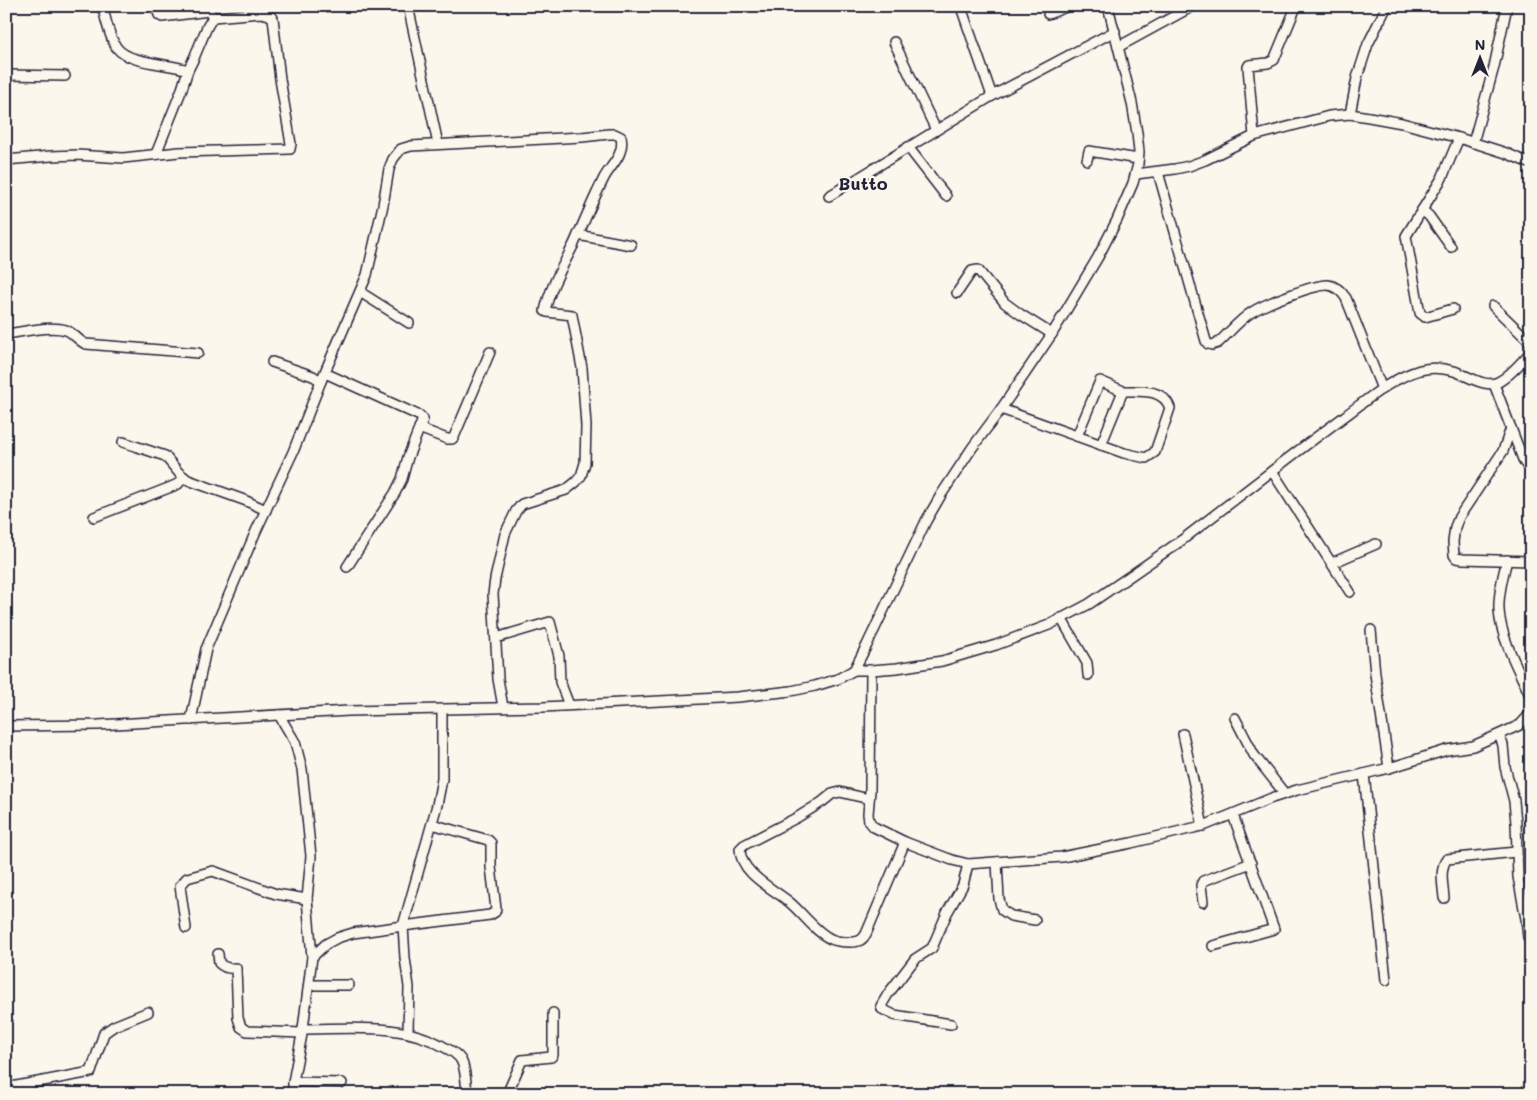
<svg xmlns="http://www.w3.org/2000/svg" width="1537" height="1100" viewBox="0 0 1537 1100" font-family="Mali,sans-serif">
<rect width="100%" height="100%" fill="#fbf7ec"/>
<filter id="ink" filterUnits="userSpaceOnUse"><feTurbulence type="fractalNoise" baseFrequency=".02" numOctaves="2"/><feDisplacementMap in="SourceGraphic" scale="10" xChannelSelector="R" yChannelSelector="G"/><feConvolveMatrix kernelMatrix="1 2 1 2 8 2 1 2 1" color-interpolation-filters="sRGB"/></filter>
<g filter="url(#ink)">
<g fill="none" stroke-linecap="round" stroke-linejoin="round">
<defs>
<g id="minor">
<path d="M102,6C106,18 109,38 117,48C129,64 169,63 188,70"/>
<path d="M156,6L159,15L162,17L209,11L213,17"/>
<path d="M408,6L438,144"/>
<path d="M962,10L992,96"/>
<path d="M1048,14L1069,6"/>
<path d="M894,42L936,130"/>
<path d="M1118,47L1193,6"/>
<path d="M6,75L65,76"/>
<path d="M1350,114L1357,78L1368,44L1387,6"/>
<path d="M1254,136L1248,67L1249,65L1268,63L1274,60L1296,7"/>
<path d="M1473,143L1494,67L1507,6"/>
<path d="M908,147L946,196"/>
<path d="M156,154L182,89L188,70L194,58L207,27L213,17"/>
<path d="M6,160L51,156L77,155L123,158L179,152L290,149L291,144L280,79L273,18L269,15L261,13L213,17"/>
<path d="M1087,160L1089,151L1138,159"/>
<path d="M1158,172L1206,341L1208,344L1212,345L1218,343C1229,333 1239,320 1252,312C1264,304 1315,284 1328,285C1336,286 1342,292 1346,298L1382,389"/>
<path d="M1136,174L1175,169L1189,166L1205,160L1254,136L1329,116L1350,114L1369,117L1402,123L1459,138L1506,153L1531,164"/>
<path d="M829,196L992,96L1115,31"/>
<path d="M1422,210L1429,216L1451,247"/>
<path d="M578,235L631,245"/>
<path d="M360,292L409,323"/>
<path d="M957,293L972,271L978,270L1005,303L1020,314L1052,334"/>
<path d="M1493,306L1531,343"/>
<path d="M1453,309L1425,317L1420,313L1406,236L1442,178L1459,138"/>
<path d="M6,334C23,332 50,325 66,330C74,333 78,341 86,344L198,353"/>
<path d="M272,362L313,376L321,381"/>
<path d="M325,373L420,416L423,419L408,457L402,479L395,493L347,567"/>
<path d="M1494,384L1524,462L1531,470"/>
<path d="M1001,409L1124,453L1146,458L1155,452L1170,408C1163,388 1140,391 1123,391"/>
<path d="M419,428L447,439H452L454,437L490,352"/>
<path d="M1511,428L1503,451L1459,517L1455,527L1453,542L1454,555L1456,558L1463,559L1531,561"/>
<path d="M1077,436L1100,381L1123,391L1101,445"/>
<path d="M123,442L165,456L179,473L188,480L244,500L266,510"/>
<path d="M94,517L171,487L178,484L184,477"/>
<path d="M1507,560C1503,575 1498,594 1499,610C1500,637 1520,673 1531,697"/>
<path d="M1332,563L1376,544"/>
<path d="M1350,592L1272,471C1296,452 1321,434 1345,416C1368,399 1392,378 1420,370C1431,367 1443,368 1454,371C1467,375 1487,390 1500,381C1512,374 1521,362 1531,352"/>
<path d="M1061,618L1087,663L1088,675"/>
<path d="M1371,630L1375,674L1389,768"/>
<path d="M496,638L550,622L559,656L560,682L569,705"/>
<path d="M854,670H871L897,668L942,661L996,645L1049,625L1089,604L1133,574L1182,540L1272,471"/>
<path d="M871,670L870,791L868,814L869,821L874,827L905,842L952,860L968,864L1062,857L1131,843L1206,825L1272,798L1297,790L1389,768L1447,750L1473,746L1520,725L1531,713"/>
<path d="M279,715L295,742L302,769L311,856L307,899L312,957"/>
<path d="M1235,718L1254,755L1285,794"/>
<path d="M191,720L206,649L256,531L293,452L321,381L367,275L383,205L389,169L393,159L401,149L411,146L582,137L609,134H615L621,137C622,142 622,147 620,152C618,160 608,170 604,178C593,200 584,222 574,244C563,266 550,287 545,311L547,312L572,315L582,368L586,426L585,463L581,476L576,482L566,490L522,504L516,511L505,534L495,579L493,594L498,679L503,707"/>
<path d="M6,726L98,725L349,711L543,707L738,697L791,691L815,686L838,679L854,670L867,645L926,521L941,495L972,448L1001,409L1052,334L1098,257L1117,220L1133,183L1138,164L1139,152L1137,133L1132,103L1108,6"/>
<path d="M1183,734L1203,826"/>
<path d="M1499,735L1503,745L1505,767L1514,801L1516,823L1518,877L1526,919L1528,937L1531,942"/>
<path d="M1364,774L1386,980"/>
<path d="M869,799L840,792L832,794L822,802L798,817L744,845L740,849C740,873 772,888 788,901C802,912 815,932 831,939C837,942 844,942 850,942C858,942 862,941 866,934L905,842"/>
<path d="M997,862L999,899L1002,910L1011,916L1035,920"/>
<path d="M1444,898C1443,885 1439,869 1447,859L1516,852"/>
<path d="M1203,902L1201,885L1203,881L1251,863"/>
<path d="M186,928L180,886L187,878L213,871L276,894L307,899"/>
<path d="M1213,946L1274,929L1233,815"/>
<path d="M218,954L219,963C224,968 229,969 236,968L238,1018L241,1027L247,1031L302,1033"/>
<path d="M310,985H349"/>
<path d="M951,1024L894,1015L882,1009L881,1006L888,994L915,959L932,948L947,913L963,885L968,864"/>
<path d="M303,1029C351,1029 404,1022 446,1048C452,1051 457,1054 461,1060C466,1069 466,1083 467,1094"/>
<path d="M408,1031L409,987L405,958L403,926L490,915L495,912L496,909L491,867V843L488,840L432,824"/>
<path d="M293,1082L342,1083"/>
<path d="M6,1088L91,1072L104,1033L114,1026L148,1012"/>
<path d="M293,1094V1082L303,1029L312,957L326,944L337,938L353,933L403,926L437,805L442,779V710"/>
<path d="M507,1094L522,1060L551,1057L553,1055V1013"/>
</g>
</defs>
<use href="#minor" stroke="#22223b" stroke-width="12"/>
<use href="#minor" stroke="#fbf7ec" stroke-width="9"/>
</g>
</g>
<g text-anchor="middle" stroke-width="4.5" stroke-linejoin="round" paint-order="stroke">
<g font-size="18" font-weight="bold" fill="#22223b" stroke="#fbf7ec">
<text x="863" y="190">Butto</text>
</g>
</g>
<rect width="1537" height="1100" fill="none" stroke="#fbf7ec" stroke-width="25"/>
<rect x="12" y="12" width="1512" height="1075" fill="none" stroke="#22223b" stroke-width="2" filter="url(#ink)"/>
<g transform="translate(1480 58)" stroke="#fbf7ec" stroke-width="4" paint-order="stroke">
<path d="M0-4L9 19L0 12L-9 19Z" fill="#22223b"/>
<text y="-8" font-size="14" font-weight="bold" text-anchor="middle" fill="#22223b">N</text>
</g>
</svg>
